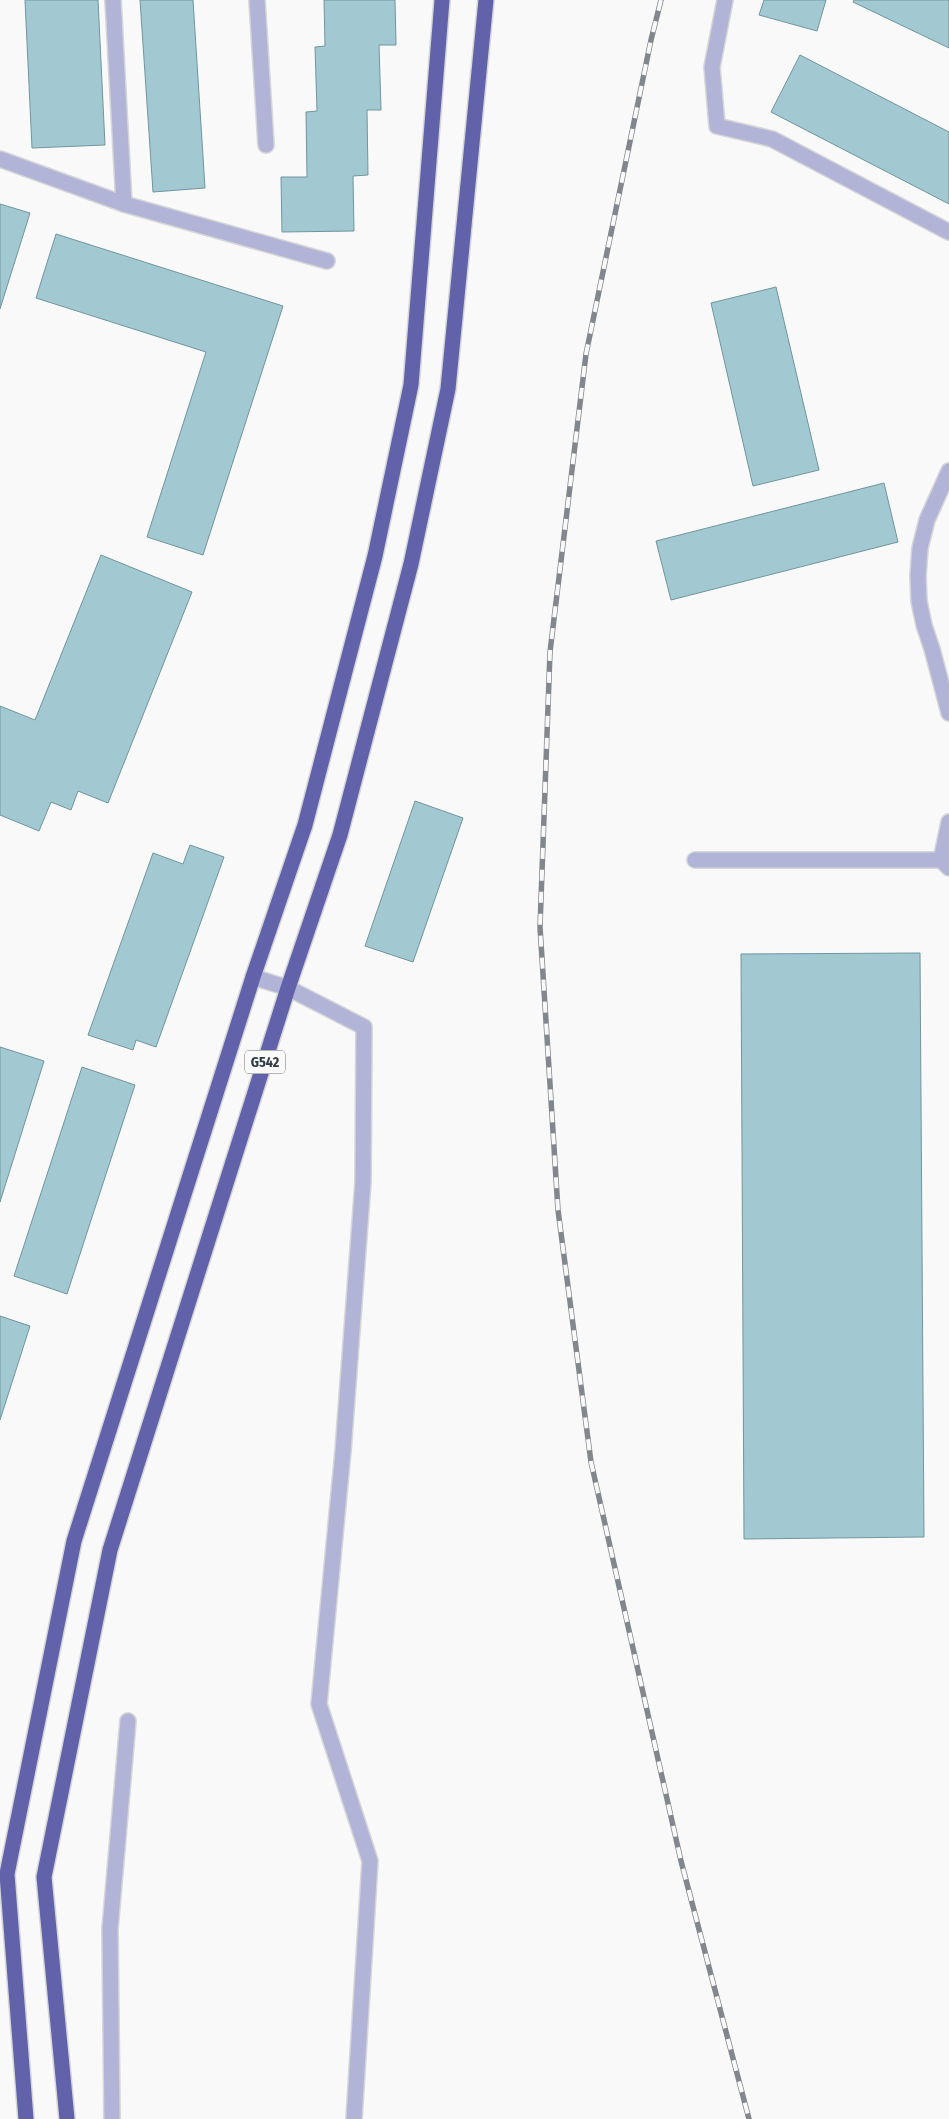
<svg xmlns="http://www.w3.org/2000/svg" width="949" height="2119" viewBox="0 0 949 2119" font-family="'Fira Sans Condensed',sans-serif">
<rect width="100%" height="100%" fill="#f9f9f9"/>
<g fill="#a2c9d1" stroke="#70959d">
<path d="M25,0H98L105,145L32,148Z"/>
<path d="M140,0H193L205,188L153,192Z"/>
<path d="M324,0H395L396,45H379L381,110H367L368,175L353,176L354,231L282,232L281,177H307L306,112L317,111L315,47L325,46Z"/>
<path d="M764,0H826L817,31L759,15Z"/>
<path d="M854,0H949V48L853,2Z"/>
<path d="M800,55L949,132V204L771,112Z"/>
<path d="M0,204L30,213L0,309Z"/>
<path d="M56,234L283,306L203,555L147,537L206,352L36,298Z"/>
<path d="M776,287L819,470L753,486L711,303Z"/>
<path d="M884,483L898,542L671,600L656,541Z"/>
<path d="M101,555L192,592L108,803L78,791L71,810L51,802L39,831L0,815V706L35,720Z"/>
<path d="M415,801L463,818L413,962L365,946Z"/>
<path d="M190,845L224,857L156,1047L136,1040L133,1050L88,1035L153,853L183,864Z"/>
<path d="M920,953L924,1537L744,1539L741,954Z"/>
<path d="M0,1047L44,1061L0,1202Z"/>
<path d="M82,1067L135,1085L67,1294L14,1276Z"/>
<path d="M0,1316L30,1326L0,1420Z"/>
</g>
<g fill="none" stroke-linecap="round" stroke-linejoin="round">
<defs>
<path id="lane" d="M257,0L266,145"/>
<g id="street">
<path d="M113,0L124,204"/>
<path d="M725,0L712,67L717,126L772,139L949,232"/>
<path d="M0,159L124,204L327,261"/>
<path d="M949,471L927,520L920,548L918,576L919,601L924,625L932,649L949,713"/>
<path d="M695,860H941L949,868"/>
<path d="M941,860L949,822"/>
<path d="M253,977L288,988L364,1027L363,1182L343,1451L319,1704L370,1861L354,2119"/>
<path d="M112,2119L110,1929L128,1721"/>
</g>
<g id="highway">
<path d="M26,2119L7,1874L74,1541L253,977L305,825L375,556L411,385L442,0"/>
<path d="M67,2119L44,1877L110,1550L288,988L340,835L411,564L448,389L486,0"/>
</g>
</defs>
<use href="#lane" stroke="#d5d6d8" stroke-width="18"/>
<use href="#street" stroke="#d5d6d8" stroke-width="18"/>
<use href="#highway" stroke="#d5d6d8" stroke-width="18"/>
<use href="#lane" stroke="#b1b4d7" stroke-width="15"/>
<use href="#street" stroke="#b1b4d7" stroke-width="15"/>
<use href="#highway" stroke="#6162aa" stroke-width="15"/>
<defs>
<path id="rail" d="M661,0L651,40L586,354L550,652L540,927L558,1210L591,1462L681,1861L749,2119"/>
</defs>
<use href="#rail" stroke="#81878d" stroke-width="5.5"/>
<use href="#rail" stroke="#f9f9f9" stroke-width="4" stroke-dasharray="11" stroke-linecap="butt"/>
</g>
<g text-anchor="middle" stroke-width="4.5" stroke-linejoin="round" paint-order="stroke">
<rect fill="#f9f9f9" stroke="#6c7379" stroke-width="1" x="245" y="1050.5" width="40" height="23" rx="4"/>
<g font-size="14" font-weight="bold" fill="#2f3942">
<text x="265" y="1067">G542</text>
</g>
</g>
</svg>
